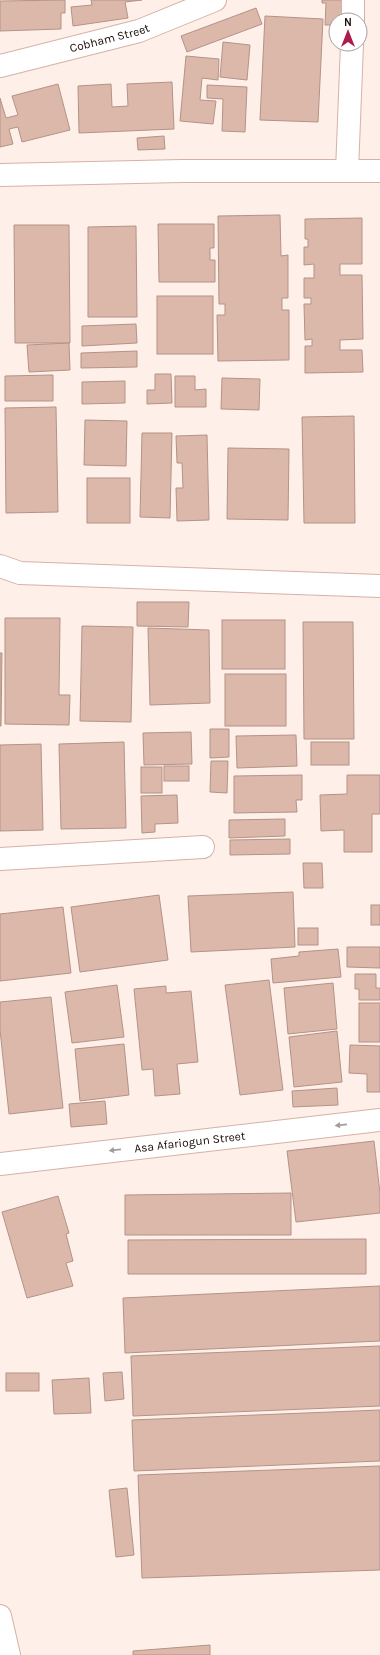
<svg xmlns="http://www.w3.org/2000/svg" width="380" height="1655" viewBox="0 0 380 1655" font-family="Karla,sans-serif">
<rect width="100%" height="100%" fill="#feefe9"/>
<g fill="#dbb8aa" stroke="#b49386">
<path d="M65,0V13H61V29L0,31V1Z"/>
<path d="M91,0H142L125,2L128,18L73,26L71,7L92,5Z"/>
<path d="M322,0H345L344,20H336V25H325L326,3H322Z"/>
<path d="M256,8L262,24L187,52L181,36Z"/>
<path d="M265,16L323,19L318,122L260,120Z"/>
<path d="M223,42L250,45L247,80L220,77Z"/>
<path d="M186,56L219,59L218,80L202,78L200,100L216,101L213,124L180,121Z"/>
<path d="M172,82L174,129L79,133L78,86L111,84L112,107L128,106L127,84Z"/>
<path d="M58,84L70,130L22,142L18,127L9,129L13,144L0,147V98L6,118L18,115L12,96Z"/>
<path d="M207,85L247,87L245,132L222,131L223,99L207,98Z"/>
<path d="M164,136L165,149L138,150L137,138Z"/>
<path d="M280,215L281,256L288,255V298H282V310H289V360L218,361L217,315H225V304H219L218,216Z"/>
<path d="M362,218V264H340V275H362L363,339L340,340V350H362L363,372L305,373V346H312V339L305,340L304,304H311V298H304V278H314V264L304,265V247H308V239H305V219Z"/>
<path d="M158,224H214V248H210V260H215V282H159Z"/>
<path d="M14,225H69L70,343H15Z"/>
<path d="M136,226L137,317H88V227Z"/>
<rect x="157" y="296" width="56" height="58"/>
<path d="M136,324L137,343L82,346V326Z"/>
<path d="M69,343L70,370L29,372L27,345Z"/>
<path d="M137,351V367L81,368V353Z"/>
<path d="M155,374H171L172,403L147,404V390H155Z"/>
<path d="M53,375V401H5V376Z"/>
<path d="M175,376H195V390L206,389V407H175Z"/>
<path d="M222,378L260,379L259,410L221,409Z"/>
<path d="M125,381V403L82,404V382Z"/>
<path d="M56,407L58,512L6,513L5,408Z"/>
<path d="M354,416L355,523H304L302,417Z"/>
<path d="M85,420L127,421L126,466L84,465Z"/>
<path d="M142,433H172L170,518L140,517Z"/>
<path d="M207,435L209,520L177,521L176,488H183L182,463H177L176,436Z"/>
<path d="M228,448L289,449L288,520L227,519Z"/>
<rect x="87" y="478" width="43" height="45"/>
<path d="M137,602H189L188,627L137,626Z"/>
<path d="M5,618H60L59,695H70L69,725L5,724Z"/>
<rect x="222" y="620" width="63" height="49"/>
<path d="M303,622H353L354,739H304Z"/>
<path d="M82,626L133,627L131,722L80,721Z"/>
<path d="M148,628L209,630L210,703L150,705Z"/>
<path d="M0,653H2L1,726H0Z"/>
<rect x="225" y="674" width="61" height="52"/>
<path d="M210,729H229V757L210,758Z"/>
<path d="M191,732L192,764L144,765L143,733Z"/>
<path d="M296,735L297,766L237,768L236,736Z"/>
<path d="M124,742L126,828L61,829L59,744Z"/>
<rect x="311" y="742" width="38" height="23"/>
<path d="M41,744L43,830L0,831V745Z"/>
<path d="M211,761H228L227,793L210,792Z"/>
<rect x="164" y="766" width="25" height="15"/>
<rect x="141" y="767" width="21" height="26"/>
<path d="M302,775V800H296L297,812L234,813V776Z"/>
<path d="M347,775H380V814H372V852H344V830L321,831L320,795L347,794Z"/>
<path d="M177,795L178,823L155,824V832L142,833L141,796Z"/>
<path d="M285,819V836L229,838V820Z"/>
<path d="M290,839V854L230,855V840Z"/>
<path d="M303,863H322L323,888H304Z"/>
<path d="M293,892L295,947L191,952L188,896Z"/>
<path d="M159,895L168,960L80,972L71,907Z"/>
<rect x="371" y="905" width="9" height="20"/>
<path d="M63,907L71,973L0,981V914Z"/>
<rect x="298" y="928" width="20" height="17"/>
<path d="M347,947H380V968L347,967Z"/>
<path d="M338,949L341,977L273,983L271,959L299,956V952Z"/>
<path d="M355,974H376V988H380V1000H359V989H355Z"/>
<path d="M269,980L283,1090L240,1095L225,985Z"/>
<path d="M333,983L337,1029L288,1034L284,988Z"/>
<path d="M117,985L124,1037L72,1043L65,992Z"/>
<path d="M166,986V993L191,991L198,1062L177,1064L180,1094L155,1096L153,1069L142,1070L134,989Z"/>
<path d="M51,997L63,1108L9,1114L0,1030V1002Z"/>
<rect x="359" y="1003" width="21" height="39"/>
<path d="M337,1031L342,1082L294,1087L289,1037Z"/>
<path d="M124,1044L129,1095L80,1101L75,1049Z"/>
<path d="M350,1045L380,1046V1092H367V1074L349,1073Z"/>
<path d="M337,1088L338,1105L293,1107L292,1091Z"/>
<path d="M105,1101L107,1124L71,1127L69,1104Z"/>
<path d="M374,1141L380,1193V1213L296,1222L287,1151Z"/>
<path d="M291,1193V1235H125V1195Z"/>
<path d="M58,1196L69,1233L66,1234L73,1261L66,1263L73,1286L27,1298L2,1212Z"/>
<path d="M366,1239V1274H128V1240Z"/>
<path d="M380,1286V1341L125,1353L123,1298Z"/>
<path d="M380,1346V1406L133,1416L131,1356Z"/>
<path d="M122,1372L124,1399L105,1401L103,1373Z"/>
<rect x="6" y="1373" width="33" height="18"/>
<path d="M89,1378L91,1413L54,1414L52,1380Z"/>
<path d="M380,1410V1461L134,1471L132,1420Z"/>
<path d="M380,1466V1570L142,1578L138,1475Z"/>
<path d="M127,1488L134,1555L116,1557L109,1490Z"/>
<path d="M210,1645V1655H133V1651Z"/>
</g>
<g fill="none" stroke-linecap="round" stroke-linejoin="round">
<defs>
<g id="minor">
<path d="M353,20V0"/>
<path id="s1" d="M0,66L139,31L215,0"/>
<path d="M347,171L352,44"/>
<path d="M0,175L182,171H380"/>
<path d="M0,566L20,573L380,586"/>
<path d="M0,859L203,847"/>
<path d="M0,1616L9,1655"/>
</g>
<g id="tertiary">
<path id="s2" d="M0,1164L380,1120"/>
</g>
</defs>
<use href="#minor" stroke="#d5b2a5" stroke-width="24"/>
<use href="#tertiary" stroke="#d5b2a5" stroke-width="24"/>
<use href="#minor" stroke="#fff" stroke-width="22"/>
<use href="#tertiary" stroke="#fff" stroke-width="22"/>
</g>
<defs><path id="oneway-solid" d="M-6-.8H1V-3.2L6.5 0L1 3.2V.8H-6Z"/></defs>
<g fill="#a39e9c">
<use href="#oneway-solid" transform="translate(341 1125) rotate(174)"/>
<use href="#oneway-solid" transform="translate(115 1150) rotate(174)"/>
</g>
<g text-anchor="middle" stroke-width="3" stroke-linejoin="round" paint-order="stroke">
<g font-size="12" fill="#180c08" stroke="#fff">
<text dy="4" stroke="none"><textPath href="#s1" startOffset="113">Cobham Street</textPath></text>
<text dy="4" stroke="none"><textPath href="#s2" startOffset="191">Asa Afariogun Street</textPath></text>
</g>
</g>
<g transform="translate(348 32)"><circle r="19" fill="#ffffff" stroke="#a39e9c"/>
<path d="M0-3L7 15L0 10L-7 15Z" fill="#ad1a4c"/>
<text y="-6" font-size="11" font-weight="bold" text-anchor="middle" fill="#180c08">N</text>
</g>
</svg>
